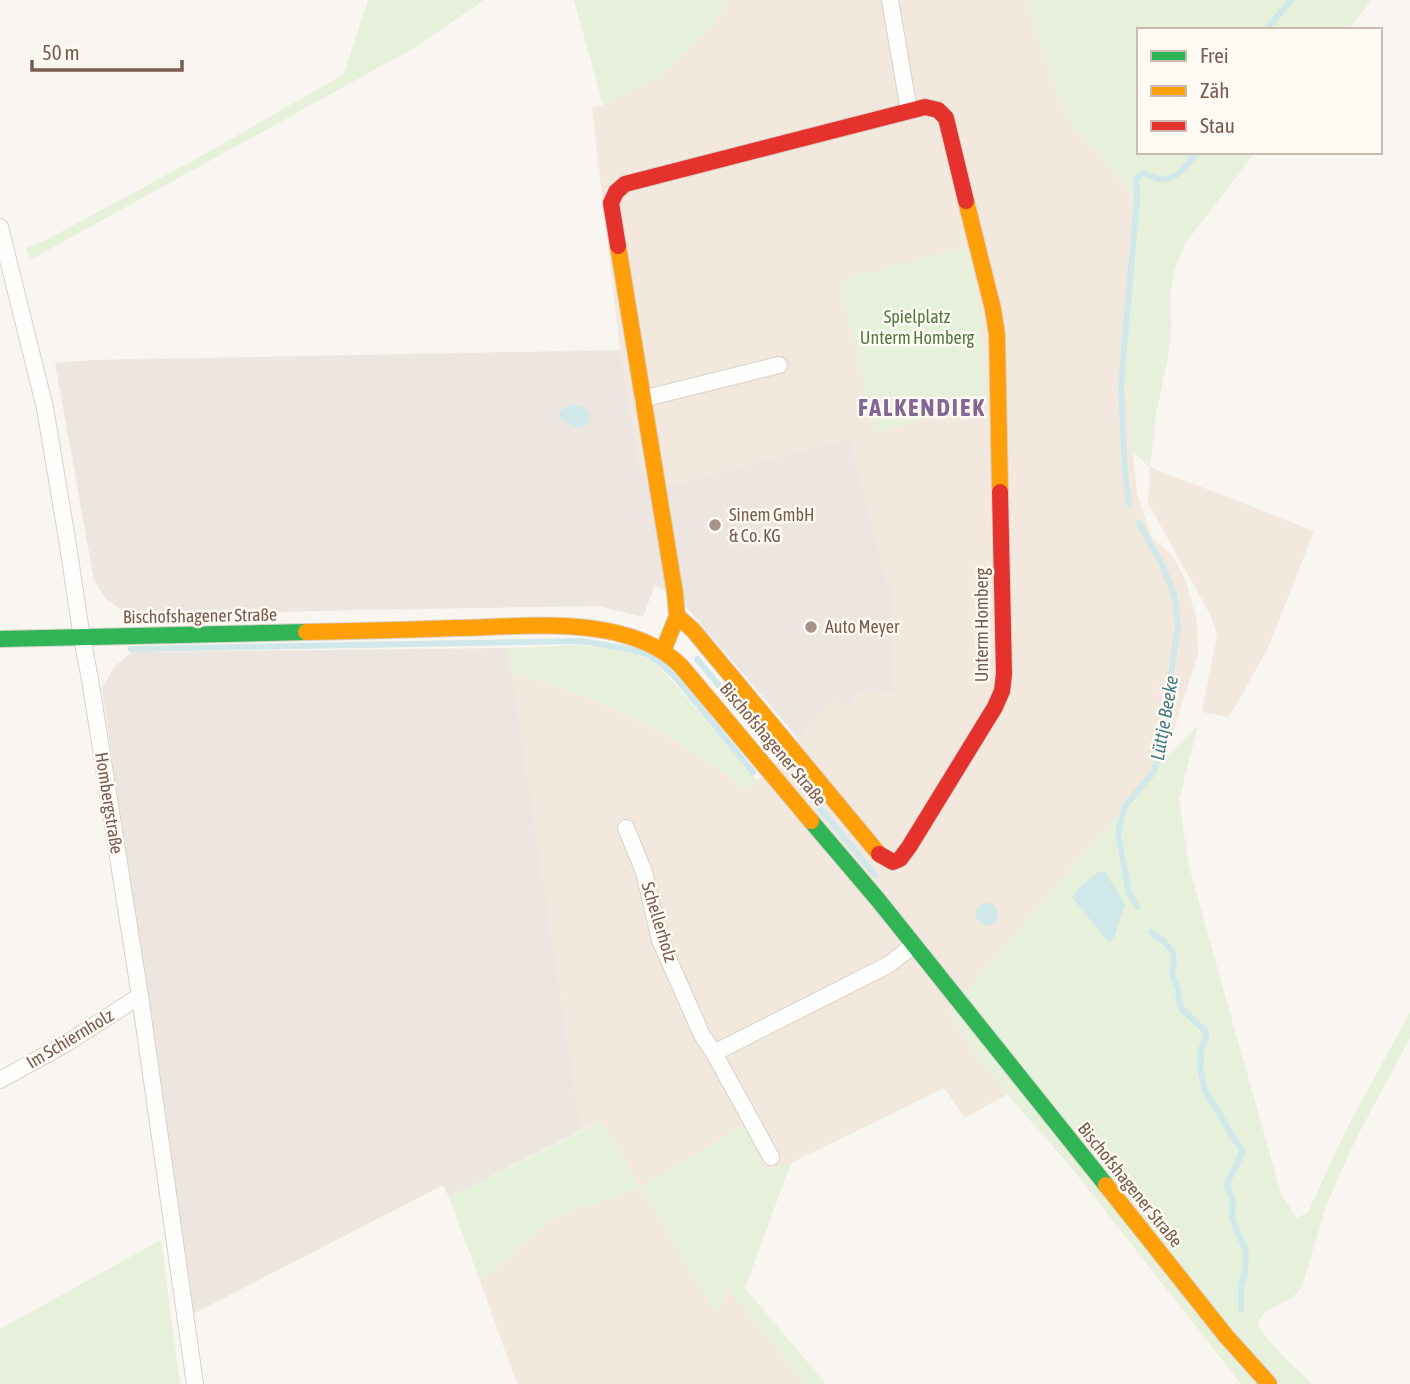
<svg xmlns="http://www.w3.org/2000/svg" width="1410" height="1384" viewBox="0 0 1410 1384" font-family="'Asap Condensed',sans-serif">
<rect width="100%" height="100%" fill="#f9f5f0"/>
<g fill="#f2e8de">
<path d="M729,0H1026L1067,118L1131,192L1134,240L1122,346L1137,494L1152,538L1172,555L1185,579L1197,621L1198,654L1164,760L949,1012L978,1059L1008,1094L965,1118L944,1088L791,1163L765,1169L756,1148L743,1126L717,1314L727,1287L806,1384H517L480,1281L554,1218L641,1187L601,1121L581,1130L512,674L555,685L618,711L672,738L729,776L746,789L787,754L798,738L831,701L851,705L858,690L893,691L890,584H887L850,439L668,485L641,471L620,350L592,108L603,105L660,76L714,24Z"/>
<path d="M1150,467L1314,531L1268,648L1229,717L1202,712L1217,636L1212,618L1148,503Z"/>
</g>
<g fill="#ede5e0">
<path d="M620,350L641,471L668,485L850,439L887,584H890L893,692L859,690L851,705L831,701L798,738L682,602L655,585L643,617L598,606L353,610L129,616L106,599L94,580L55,363L93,360Z"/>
<path d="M508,648L581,1130L449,1197L443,1185L193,1314L148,1011L102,688L114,667L132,652Z"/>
</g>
<g fill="#e7f0db">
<path d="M368,0H484L416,47L30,260L26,248L46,240L205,154L344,74Z"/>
<path d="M574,0H729L714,24L660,77L603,105Z"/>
<path d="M1026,0H1372L1348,30H1139V152H1255L1185,244L1175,269L1170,297L1171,327L1168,358L1156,414L1150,467L1133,452L1122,346L1134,240L1131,192L1067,118Z"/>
<path d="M968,247L980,313L984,361L985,404L877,432L839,280Z"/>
<path d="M580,645C605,649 635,649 656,664C661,669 666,675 671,680L757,780L746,789L729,776L672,738L618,711L555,685L512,674L508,648Z"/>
<path d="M1198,726L1179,800L1189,867L1281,1194L1297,1218L1308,1212L1346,1130L1410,1012V1038L1357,1137L1339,1176L1326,1206L1302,1287L1292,1298L1265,1312L1258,1322C1262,1339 1299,1371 1313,1384H1241L1074,1171L1021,1110L978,1059L949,1012L1164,760Z"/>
<path d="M601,1121L641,1187L744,1125L756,1148L765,1169L791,1163L745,1288L826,1384H806L727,1288L716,1315L641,1188L554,1218L480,1281L449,1197Z"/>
<path d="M161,1240L180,1384H0V1329Z"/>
</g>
<g fill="#d0e8ea">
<path d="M570,405C581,405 589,408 590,420L585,426L577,427L559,419L560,411Z"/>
<path d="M1100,871L1105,872L1125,904L1114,938L1109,943L1072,897L1084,883Z"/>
<circle cx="987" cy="914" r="11"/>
</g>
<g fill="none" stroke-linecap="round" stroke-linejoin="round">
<g stroke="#d0e8ea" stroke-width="6">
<path d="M1266,30L1291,0"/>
<path d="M1129,504L1125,472L1121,386L1137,198L1136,179L1142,173C1149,174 1153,177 1160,179C1175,183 1189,162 1198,152"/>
<path d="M131,649L581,641L629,649L646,654L659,662L675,677L753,772"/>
<path d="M697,659L875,875"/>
<path d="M1137,907L1129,893L1118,833L1125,806L1153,773L1159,757L1178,626L1175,597L1162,565L1139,523"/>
<path d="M1151,932L1155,936L1163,940L1173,953L1174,964L1172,974L1178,989L1179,1002L1182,1009L1205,1031L1206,1038L1201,1049L1200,1069L1205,1090L1233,1137L1242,1149C1240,1163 1232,1171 1227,1184L1233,1203L1232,1215L1235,1226L1246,1251L1245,1274L1241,1285V1309"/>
</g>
<defs>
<g id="street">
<path d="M890,0L909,111"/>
<path d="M0,227L45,408L67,539L82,638L90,679L140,996L195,1384"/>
<path d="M642,399L779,365"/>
<path d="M626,828L644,872L660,940L702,1035L714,1053L771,1157"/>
<path d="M714,1053L888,965L914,945"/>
<path d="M0,1080L67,1043L140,996"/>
</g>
<g id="fast">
<path d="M0,639L306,632"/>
<path d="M811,821L879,901L1106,1185"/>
</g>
<g id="slow">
<path d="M966,201L993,309L997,335L1000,492"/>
<path d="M618,246L675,593L677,616"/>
<path d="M306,632C356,631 406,630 456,628C525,627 628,613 681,666L811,821"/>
<path d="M663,651L677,616L693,630L879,854"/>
<path d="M1106,1185L1226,1336L1269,1384"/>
</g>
<g id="jam">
<path d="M618,246L611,203L616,192L625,184L925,107L938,110L946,118L966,201"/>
<path d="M879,854L893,862L900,859L909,847L995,707L1002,691L1004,674L1000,492"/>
</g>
</defs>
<use href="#street" stroke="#d7d1cb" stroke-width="18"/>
<use href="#fast" stroke="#d9d2cb" stroke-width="18"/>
<use href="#slow" stroke="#d9d2cb" stroke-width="18"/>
<use href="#jam" stroke="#d9d2cb" stroke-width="18"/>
<use href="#street" stroke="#fefefd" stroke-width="16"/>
<use href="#fast" stroke="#30b455" stroke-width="16"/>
<use href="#slow" stroke="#ff9f0a" stroke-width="16"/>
<use href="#jam" stroke="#e5322d" stroke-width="16"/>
</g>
<g fill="#a69286" stroke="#fffaf3" stroke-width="2.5">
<circle cx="715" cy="525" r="7"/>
<circle cx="811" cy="627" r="7"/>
</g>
<g text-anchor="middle" stroke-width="5" stroke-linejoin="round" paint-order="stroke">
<g font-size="18" fill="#537a41" stroke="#fffaf3">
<text x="917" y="323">Spielplatz<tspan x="917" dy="21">Unterm Homberg</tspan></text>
</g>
<g font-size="18" fill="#7a5c4d" stroke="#fffaf3" text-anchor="start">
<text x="729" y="521">Sinem GmbH<tspan x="729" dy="21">&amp; Co. KG</tspan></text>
<text x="825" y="633">Auto Meyer</text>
</g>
<g font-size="18" fill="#7a5c4d" stroke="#fffaf3">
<text transform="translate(200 616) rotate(-1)" y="6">Bischofshagener Straße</text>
<text transform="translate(982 625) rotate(-90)" y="6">Unterm Homberg</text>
<text transform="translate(773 744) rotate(50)" y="6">Bischofshagener Straße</text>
<text transform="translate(109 803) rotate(81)" y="6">Hombergstraße</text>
<text transform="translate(659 922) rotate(73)" y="6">Schellerholz</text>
<text transform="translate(70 1039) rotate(-31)" y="6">Im Schiernholz</text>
<text transform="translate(1130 1185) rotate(51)" y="6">Bischofshagener Straße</text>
</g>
<g font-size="19" font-style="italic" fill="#437c86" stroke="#fffaf3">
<text transform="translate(1164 718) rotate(-80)" y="7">Lüttje Beeke</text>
</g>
<g font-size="24" font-weight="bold" letter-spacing="2" fill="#846695" stroke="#fffaf3">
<text x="922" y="416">FALKENDIEK</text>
</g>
</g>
<rect x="1137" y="28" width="245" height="126" fill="#fffaf3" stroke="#cabbb1" stroke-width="2"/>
<rect x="1151" y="51" width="35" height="10" fill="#30b455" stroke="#cabbb1" stroke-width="2"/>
<text x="1200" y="63" font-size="21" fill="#7a5c4d">Frei</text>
<rect x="1151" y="86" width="35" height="10" fill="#ff9f0a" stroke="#cabbb1" stroke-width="2"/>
<text x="1200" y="98" font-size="21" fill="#7a5c4d">Zäh</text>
<rect x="1151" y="121" width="35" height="10" fill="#e5322d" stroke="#cabbb1" stroke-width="2"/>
<text x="1200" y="133" font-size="21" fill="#7a5c4d">Stau</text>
<path d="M32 60v10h150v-10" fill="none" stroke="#7a5c4d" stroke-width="3.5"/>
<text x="42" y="60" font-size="21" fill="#7a5c4d" stroke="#fffaf3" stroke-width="5" paint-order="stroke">50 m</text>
</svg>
